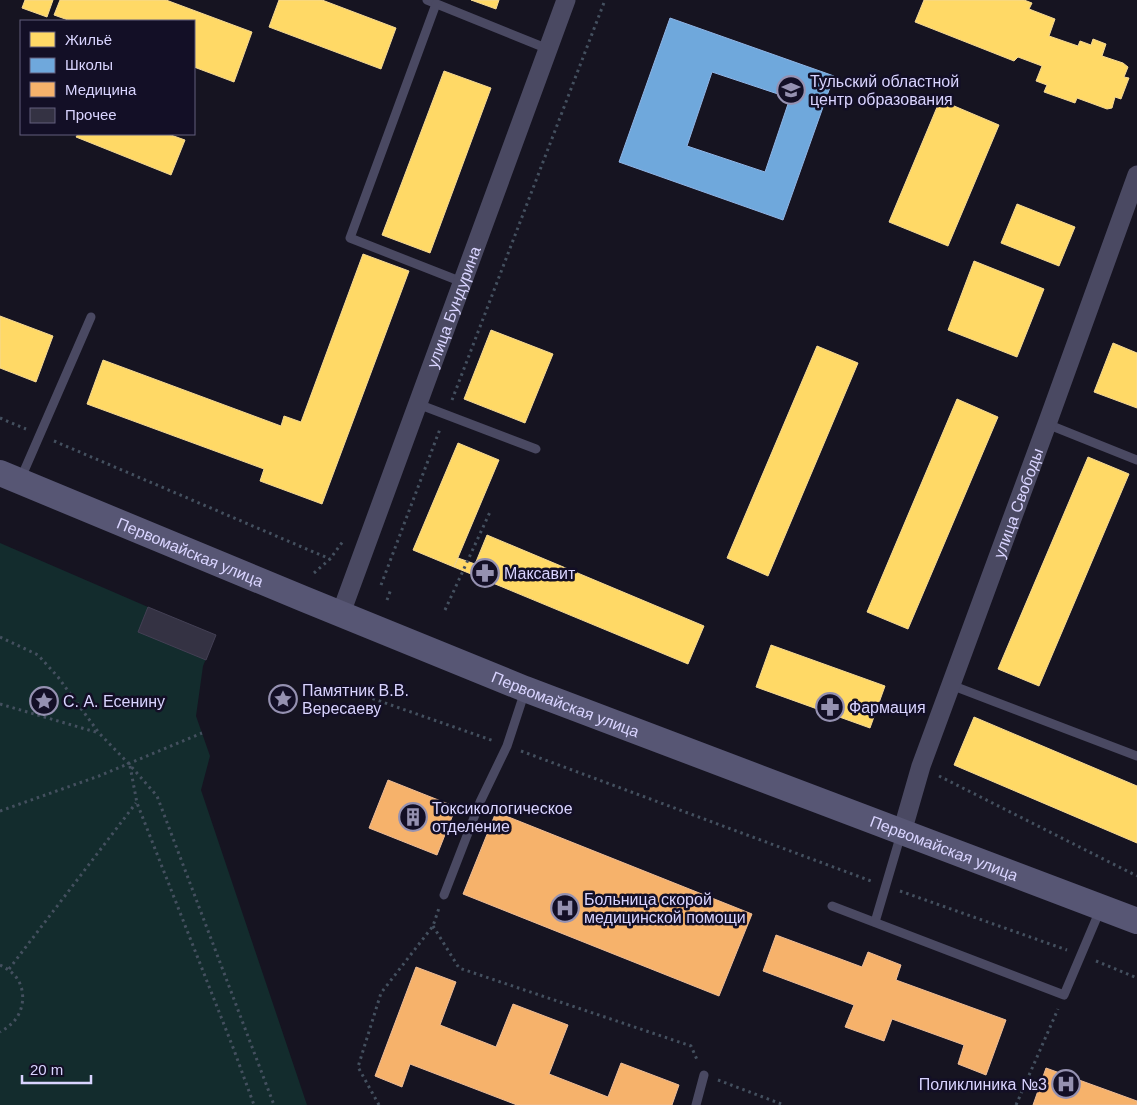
<svg xmlns="http://www.w3.org/2000/svg" width="1137" height="1105" viewBox="0 0 1137 1105" font-family="Helvetica,sans-serif">
<rect width="100%" height="100%" fill="#161421"/>
<path fill="#132c2d" d="M0,543L148,607L216,635L203,666L196,716L210,756L201,790L307,1105H0Z"/>
<g fill="#ffd966" stroke="#f4d894">
<path d="M25,0H53L47,17L22,8Z"/>
<path d="M60,0H166L252,32L234,82L194,67V21H71L54,15Z"/>
<path d="M279,0H322L396,28L381,69L269,27Z"/>
<path d="M471,0H499L496,9Z"/>
<path d="M924,0H1024L1032,3L1029,9L1055,19L1049,36L1078,46L1080,41L1091,45L1093,39L1106,44L1102,56L1123,63L1128,67L1124,77L1129,78L1121,99L1115,97L1112,108L1107,109L1077,98L1075,103L1044,92L1047,85L1036,81L1042,66L1018,57L1014,61L915,22Z"/>
<path d="M444,71L491,88L430,253L382,235Z"/>
<path d="M940,100L999,125L948,246L889,222Z"/>
<path d="M78,134H168L185,140L171,175L76,137Z"/>
<path d="M1017,204L1075,227L1059,266L1001,243Z"/>
<path d="M363,254L409,271L322,504L260,481L264,469L87,404L103,360L281,426L284,416L301,422Z"/>
<path d="M974,261L1044,289L1017,357L948,330Z"/>
<path d="M0,316L53,336L36,382L0,368Z"/>
<path d="M491,330L553,354L525,423L464,399Z"/>
<path d="M1113,343L1137,353V408L1094,392Z"/>
<path d="M817,346L858,363L768,576L727,558Z"/>
<path d="M957,399L998,417L908,629L867,612Z"/>
<path d="M458,443L499,460L454,567L413,550Z"/>
<path d="M1088,457L1129,474L1039,686L998,669Z"/>
<path d="M487,535L704,626L688,664L471,574Z"/>
<path d="M458,558L475,564L471,574L454,567Z"/>
<path d="M771,645L885,686L870,728L756,687Z"/>
<path d="M974,717L1137,786V843L954,765Z"/>
</g>
<path fill="#6fa8dc" stroke="#8fb5e6" fill-rule="evenodd" d="M670,18L834,76L783,220L619,162ZM712,72L790,98L765,172L687,146Z"/>
<g fill="#f6b26b" stroke="#edbc97">
<path d="M388,780L456,807L437,855L369,828Z"/>
<path d="M496,812L752,914L719,996L463,894Z"/>
<path d="M776,935L862,967L868,952L901,965L896,980L1006,1020L986,1075L958,1064L964,1045L892,1019L884,1041L845,1027L854,1005L763,971Z"/>
<path d="M416,967L456,982L440,1025L496,1047L513,1004L568,1025L549,1074L608,1097L621,1063L679,1085L672,1105H517L410,1064L402,1087L375,1076Z"/>
<path d="M1046,1068L1137,1101V1105H1033Z"/>
</g>
<path fill="#343243" stroke="#433f54" d="M148,607L216,635L206,660L138,632Z"/>
<g fill="none" stroke-linecap="round" stroke-linejoin="round">
<g stroke="#44505f" stroke-width="3" stroke-dasharray="2.5 4" stroke-linecap="butt">
<path d="M452,400L605,0"/>
<path d="M0,418L26,429"/>
<path d="M54,441L330,559"/>
<path d="M314,573L330,559L344,540"/>
<path d="M381,585L440,429"/>
<path d="M387,600L391,589"/>
<path d="M445,610L490,512"/>
<path d="M0,637L38,655L58,677L99,733L129,764L157,796L274,1105"/>
<path d="M348,690L494,741"/>
<path d="M0,704L99,733"/>
<path d="M521,751L871,881"/>
<path d="M130,766L137,803L234,1050L254,1105"/>
<path d="M939,776L1137,876"/>
<path d="M0,811L99,776L202,733"/>
<path d="M900,891L1067,950"/>
<path d="M433,926L459,968L691,1046L698,1062"/>
<path d="M1096,961L1137,978"/>
<path d="M0,965C6,968 11,971 16,977C27,991 24,1014 10,1025C7,1028 3,1030 0,1032"/>
<path d="M9,969L136,803"/>
<path d="M718,1080L784,1105"/>
<path d="M379,1105L358,1067L381,993L433,926L439,908"/>
<path d="M1016,1105L1058,1009"/>
</g>
<g stroke="#4a4962" stroke-width="9">
<path d="M427,0L548,49"/>
<path d="M436,4L350,238L462,282"/>
<path d="M418,404L536,449"/>
<path d="M1047,424L1137,460"/>
<path d="M21,478L91,317"/>
<path d="M951,685L1137,756"/>
<path d="M444,895L480,802L507,746L525,691"/>
<path d="M832,906L1064,995L1100,910"/>
<path d="M875,922L901,834"/>
<path d="M696,1105L704,1075"/>
</g>
<g stroke="#4a4962" stroke-width="19">
<path id="s1" d="M341,613L566,0"/>
<path id="s2" d="M902,832L921,766L1047,424L1137,175"/>
</g>
<path stroke="#575674" stroke-width="26" id="s3" d="M0,473L304,599L525,689L1137,921"/>
</g>
<defs>
<symbol id="school-ring" viewBox="-11 -11 22 22"><circle r="9.5" fill="#130f26" stroke="#9591b1" stroke-width="1.5"/><path d="M0-5L7-2L0 1L-7-2ZM-4 1L0 2.5L4 1V4Q0 6-4 4Z" fill="#9591b1"/></symbol>
<symbol id="pharmacy-ring" viewBox="-11 -11 22 22"><circle r="9.5" fill="#130f26" stroke="#9591b1" stroke-width="1.5"/><path d="M-2-6h4v4h4v4h-4v4h-4v-4h-4v-4h4Z" fill="#9591b1"/></symbol>
<symbol id="sight-ring" viewBox="-11 -11 22 22"><circle r="9.5" fill="#130f26" stroke="#9591b1" stroke-width="1.5"/><path d="M0-6L1.8-2.2L6-1.7L2.9 1.2L3.7 5.4L0 3.3L-3.7 5.4L-2.9 1.2L-6-1.7L-1.8-2.2Z" fill="#9591b1"/></symbol>
<symbol id="building-ring" viewBox="-11 -11 22 22"><circle r="9.5" fill="#130f26" stroke="#9591b1" stroke-width="1.5"/><path d="M-4-6H4V6H1V3H-1V6H-4ZM-2.5-4.3h1.7v1.8h-1.7ZM.8-4.3h1.7v1.8H.8ZM-2.5-1h1.7V.8h-1.7ZM.8-1h1.7V.8H.8Z" fill="#9591b1"/></symbol>
<symbol id="hospital-ring" viewBox="-11 -11 22 22"><circle r="9.5" fill="#130f26" stroke="#9591b1" stroke-width="1.5"/><path d="M-5-5h3v3.5h4V-5h3V5h-3V1.5h-4V5h-3Z" fill="#9591b1"/></symbol>
</defs>
<g fill-rule="evenodd">
<use href="#school-ring" x="775" y="74" width="32" height="32"/>
<use href="#pharmacy-ring" x="469" y="557" width="32" height="32"/>
<use href="#sight-ring" x="267" y="683" width="32" height="32"/>
<use href="#sight-ring" x="28" y="685" width="32" height="32"/>
<use href="#pharmacy-ring" x="814" y="691" width="32" height="32"/>
<use href="#building-ring" x="397" y="801" width="32" height="32"/>
<use href="#hospital-ring" x="549" y="892" width="32" height="32"/>
<use href="#hospital-ring" x="1050" y="1068" width="32" height="32"/>
</g>
<g text-anchor="middle" stroke-width="5" stroke-linejoin="round" paint-order="stroke">
<g font-size="16" fill="#d9d4ff" stroke="#130f26" text-anchor="start">
<text x="810" y="87">Тульский областной<tspan x="810" dy="18">центр образования</tspan></text>
<text x="504" y="579">Максавит</text>
<text x="302" y="696">Памятник В.В.<tspan x="302" dy="18">Вересаеву</tspan></text>
<text x="63" y="707">С. А. Есенину</text>
<text x="849" y="713">Фармация</text>
<text x="432" y="814">Токсикологическое<tspan x="432" dy="18">отделение</tspan></text>
<text x="584" y="905">Больница скорой<tspan x="584" dy="18">медицинской помощи</tspan></text>
<text x="1047" y="1090" text-anchor="end">Поликлиника №3</text>
</g>
<g font-size="16" fill="#d9d4ff" stroke="#130f26">
<text dy="6" stroke="none"><textPath href="#s1" startOffset="326">улица Бундурина</textPath></text>
<text dy="6" stroke="none"><textPath href="#s2" startOffset="349">улица Свободы</textPath></text>
<text dy="6" stroke="none"><textPath href="#s3" startOffset="206">Первомайская улица</textPath></text>
<text dy="6" stroke="none"><textPath href="#s3" startOffset="611">Первомайская улица</textPath></text>
<text dy="6" stroke="none"><textPath href="#s3" startOffset="1016">Первомайская улица</textPath></text>
</g>
</g>
<rect x="20" y="20" width="175" height="115" fill="#130f26" stroke="#625e7d"/>
<rect x="30" y="32" width="25" height="15" fill="#ffd966" stroke="#625e7d"/>
<text x="65" y="45" font-size="15" fill="#d9d4ff">Жильё</text>
<rect x="30" y="58" width="25" height="15" fill="#6fa8dc" stroke="#625e7d"/>
<text x="65" y="70" font-size="15" fill="#d9d4ff">Школы</text>
<rect x="30" y="82" width="25" height="15" fill="#f6b26b" stroke="#625e7d"/>
<text x="65" y="95" font-size="15" fill="#d9d4ff">Медицина</text>
<rect x="30" y="108" width="25" height="15" fill="#343243" stroke="#625e7d"/>
<text x="65" y="120" font-size="15" fill="#d9d4ff">Прочее</text>
<path d="M22 1075v8h69v-8" fill="none" stroke="#d9d4ff" stroke-width="2.5"/>
<text x="30" y="1075" font-size="15" fill="#d9d4ff" stroke="#130f26" stroke-width="4" paint-order="stroke">20 m</text>
</svg>
